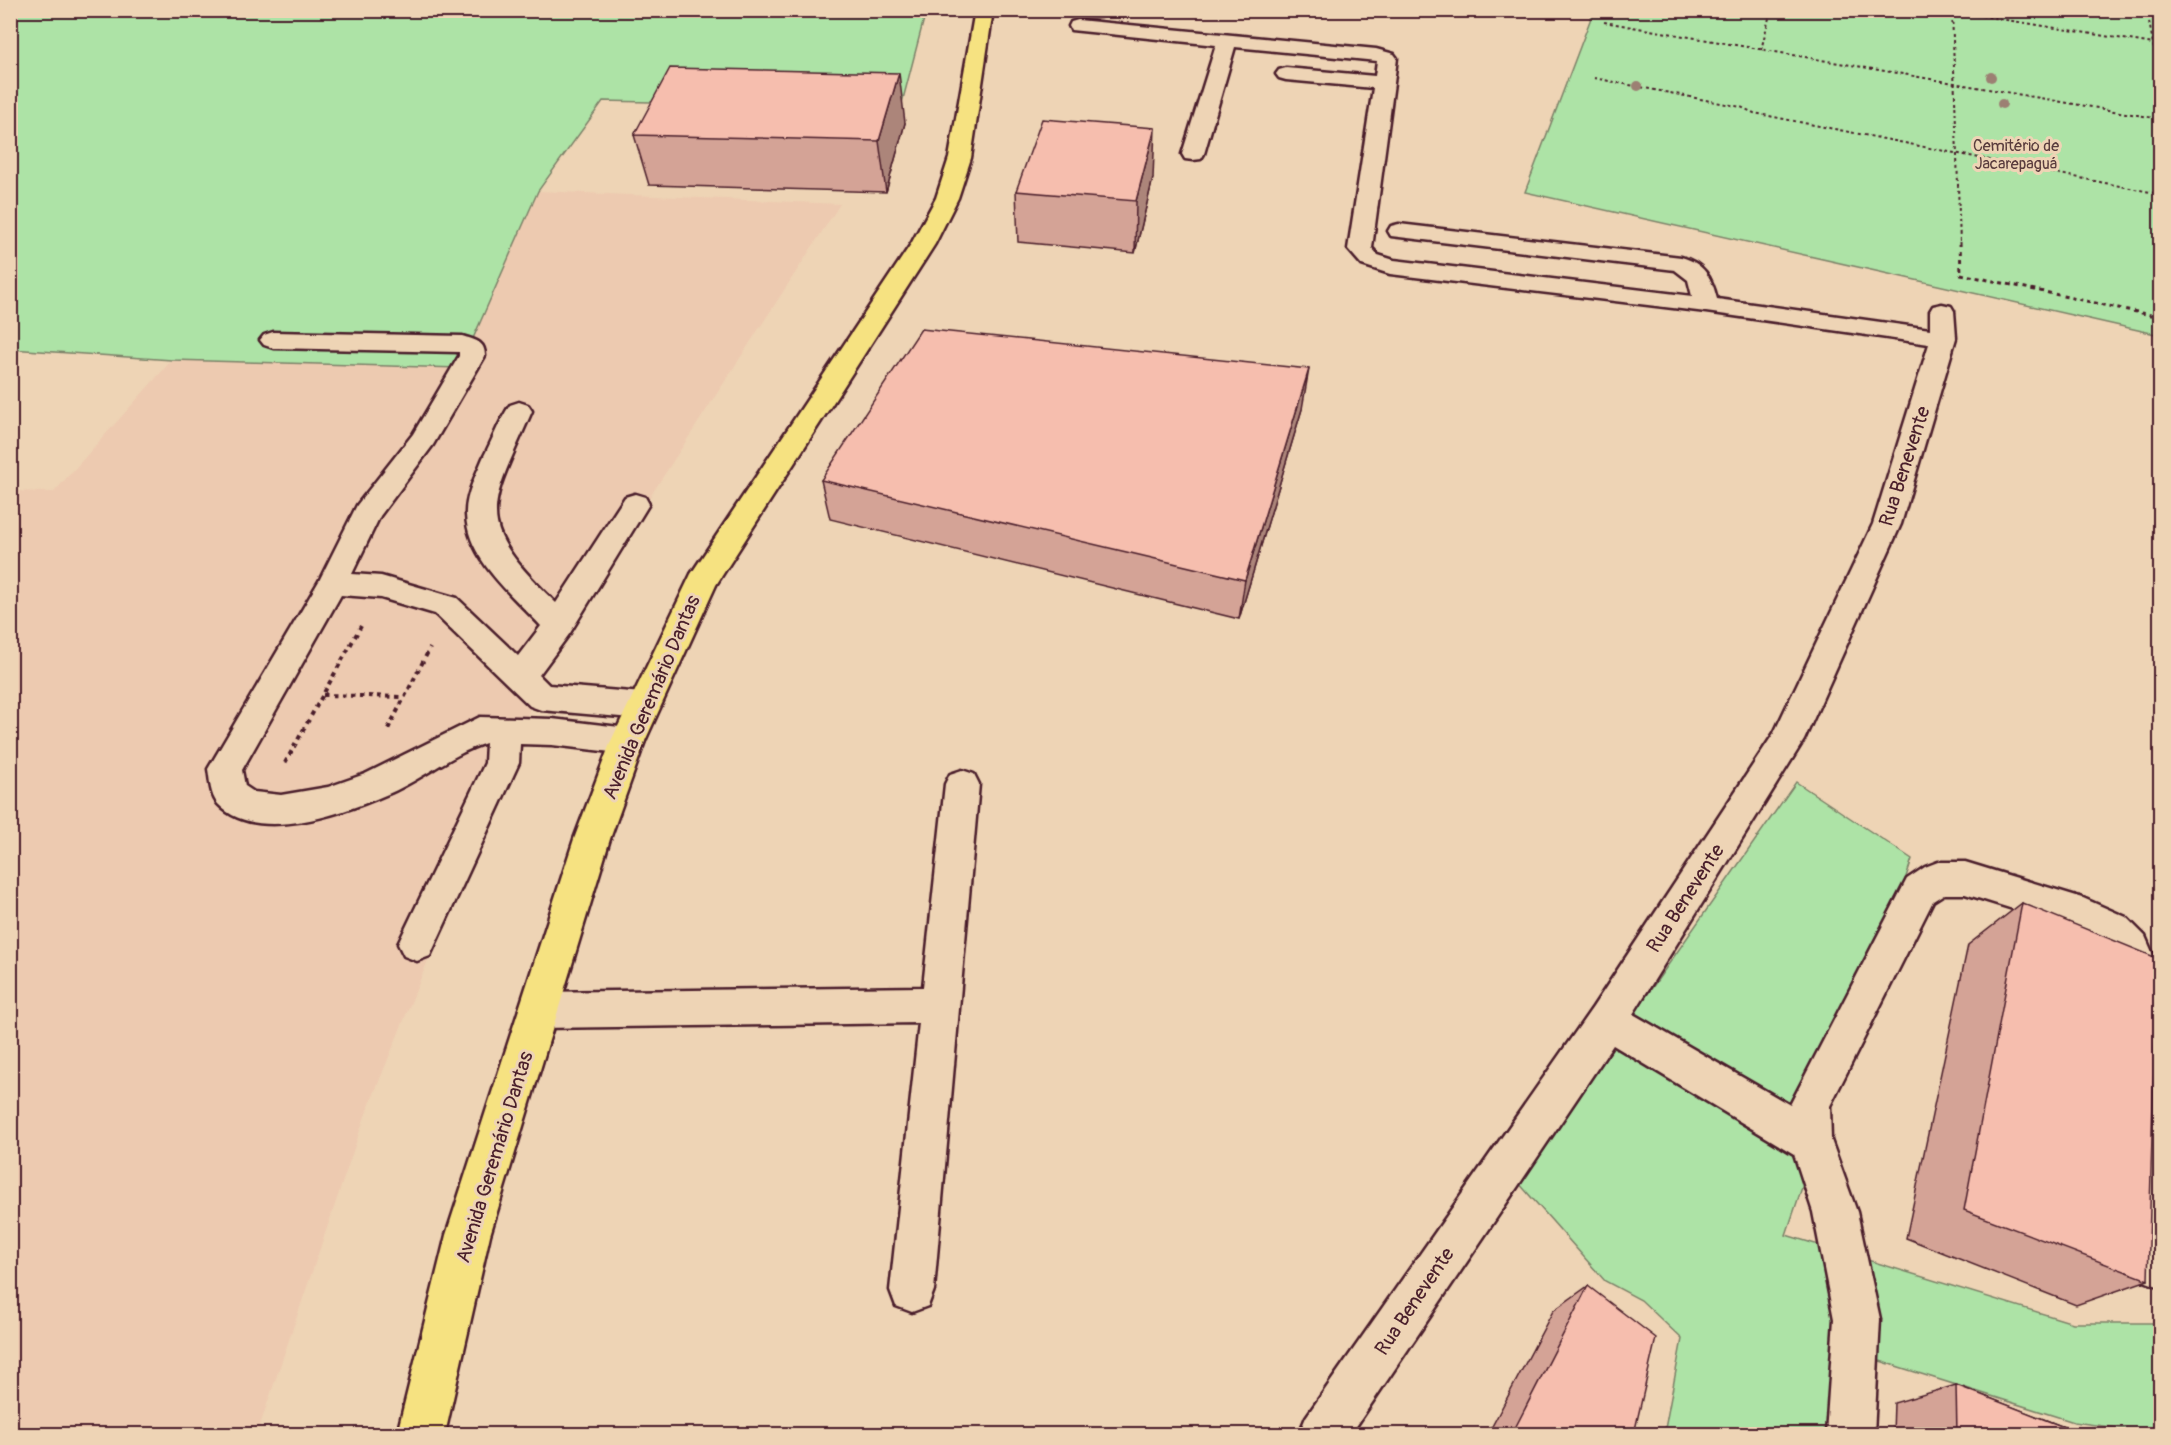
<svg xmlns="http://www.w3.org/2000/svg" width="2171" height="1445" viewBox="0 0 2171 1445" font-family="Pangolin,sans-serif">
<rect width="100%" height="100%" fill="#eed4b5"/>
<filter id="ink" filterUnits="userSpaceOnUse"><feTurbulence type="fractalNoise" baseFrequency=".0167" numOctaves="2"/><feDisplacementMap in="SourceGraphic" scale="12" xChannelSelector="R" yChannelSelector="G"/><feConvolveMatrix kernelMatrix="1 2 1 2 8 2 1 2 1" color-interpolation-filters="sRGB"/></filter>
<g filter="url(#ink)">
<path fill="#edcab0" d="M538,191L840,204L559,637L365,1116L257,1434H11V491L54,492L172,360L460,368Z"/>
<g fill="#ade3a6" stroke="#7c8168" stroke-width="1.5">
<path d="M18,10L926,11L901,107L603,101L538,191L460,368L172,360L11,349L10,15Z"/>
<path d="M1594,10L2160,11V335L1525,192Z"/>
<path d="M1796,782L1912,859L1786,1235L2073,1323H2160V1434L2074,1422L1845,1350L1837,1434H1664L1682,1339L1641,1300L1605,1281L1517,1181Z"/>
</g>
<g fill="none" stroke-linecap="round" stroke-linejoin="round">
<defs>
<g id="minor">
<path d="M1078,20L1376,49L1394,54L1397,58L1394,83L1372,248L1378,255L1394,260L1692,296L1688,280L1675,270L1391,236L1388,231L1391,226L1399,224L1681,257C1704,263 1712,278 1717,299L1930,329V311L1933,306L1942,304L1951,306L1954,311L1956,338L1901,524L1804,740L1633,1014L1790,1105L1907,879L1925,867L1938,862H1965L2083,898L2126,917L2145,936L2158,966L2160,989L2155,1002L2141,1007L2127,1002L2122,989L2117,959L2100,941L2074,928L1965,894H1944L1933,901L1830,1106L1831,1140L1857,1212L1880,1319L1874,1434H1826L1834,1319L1813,1212L1794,1154L1613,1045L1351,1434H1299L1306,1417L1593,1007L1774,733L1873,524L1929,344L1706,312L1390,274L1362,265L1348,249L1373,88L1286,80L1279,78L1276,74L1279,70L1286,68L1375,76L1377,61L1235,47L1204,154L1201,159L1193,160L1185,159L1182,154L1216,45L1071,30L1069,26L1071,22Z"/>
<path d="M273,332L462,336C475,340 485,341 485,356L433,445L380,516L352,574L381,576L457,598L518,656L541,626C513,596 468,560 466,515C465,496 476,475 483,458C492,441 499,421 510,405L519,402L528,405L532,411C489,511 471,521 556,603L625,497L635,494L645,497L649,504L570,633L539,675L549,685L643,693L655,697L659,706L655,715L643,719L541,710L530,706L435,614L381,598L341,595L242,770L245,786L254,792L281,795L328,787L365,774L480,717L552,719L628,728L640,731L645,741L640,751L628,754L552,745L520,744L519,763L430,956L417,961L404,956L398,944L485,763L486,743C455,752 419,781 388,794C345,813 256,845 218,804C210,795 210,780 208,769L319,581L357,505L413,434L459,356V352L273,348L264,345L260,340L264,335Z"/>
<path d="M962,770L974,774L979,784L934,1290L928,1306L912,1312L896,1306L890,1290L919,1023L538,1028L524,1023L519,1010L524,997L538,992L923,987L945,784L950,774Z"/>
<path d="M2149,1083L2160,1088V1287L2144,1281L2138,1265L2129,1103L2135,1089Z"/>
</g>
<path id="major" d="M975,10H993L971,158L958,198L935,244L716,585L645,741L610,839L490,1235L445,1434H397L446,1235L574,839L611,741L691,574L911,244L936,198L949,158Z"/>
</defs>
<use href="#minor" stroke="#4a1f2b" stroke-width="5"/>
<use href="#major" stroke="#4a1f2b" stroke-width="5"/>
<g stroke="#4a1f2b" stroke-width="2" stroke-dasharray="3 3" stroke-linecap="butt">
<path d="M1923,10L1952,15"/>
<path d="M1952,10L1960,243"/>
<path d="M2147,10L2160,82"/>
<path d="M1952,11L2160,45"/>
<path d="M1604,22L2160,119"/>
<path d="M1761,50L1771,10"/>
<path d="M1594,78L1741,107L1754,113L2160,194"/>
</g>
<path stroke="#4a1f2b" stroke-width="3" stroke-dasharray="4 4" stroke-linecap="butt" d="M1960,242L1961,274L2160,317"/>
<g stroke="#4a1f2b" stroke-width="4" stroke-dasharray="4.5 4.5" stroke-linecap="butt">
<path d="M323,695L404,697"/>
<path d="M388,729L430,648"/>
<path d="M285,763L361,626"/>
</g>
<use href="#minor" fill="#eed4b5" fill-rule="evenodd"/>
<use href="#major" fill="#f6e281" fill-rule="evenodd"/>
</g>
<g fill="#9c8073">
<circle cx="1991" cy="77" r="5"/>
<circle cx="1638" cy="86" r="5"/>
<circle cx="2002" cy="104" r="5"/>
</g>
<g fill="#d4a396" stroke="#4a1f2b" stroke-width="1.5">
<path d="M905,123L886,192L649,185L634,135Z"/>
<path d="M1153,178L1135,253L1018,242L1016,191Z"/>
<path d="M1302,409L1239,619L830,519L821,480Z"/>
<path d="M2022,903L2148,1280L2076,1305L1906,1238L1968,945Z"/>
<path d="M1588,1286L1634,1434H1488L1553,1311Z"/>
<path d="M1956,1385L2082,1434H1893L1894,1403Z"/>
</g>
<g fill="#ac857a" stroke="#4a1f2b" stroke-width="1.5">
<path d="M899,73L905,123L886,192L879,141Z"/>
<path d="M1155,128L1153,178L1135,253L1136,201Z"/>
<path d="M1309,369L1302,409L1239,619L1245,580Z"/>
</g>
<g fill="#f6beae" stroke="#4a1f2b" stroke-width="1.5">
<path d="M670,68L899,73L879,141L634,135Z"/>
<path d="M1042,119L1155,128L1136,201L1016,191Z"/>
<path d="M921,329L1309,369L1245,580L821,480Z"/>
<path d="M2022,903L2157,958L2148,1280L1964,1210Z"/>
<path d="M1588,1286L1656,1338L1634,1434H1512Z"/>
<path d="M1956,1385L2082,1434H1957Z"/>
</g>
</g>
<g text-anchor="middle" stroke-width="6" stroke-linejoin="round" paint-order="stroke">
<g font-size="16" fill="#593c3d" stroke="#eed4b5">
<text x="2016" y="151">Cemitério de<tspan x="2016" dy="18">Jacarepaguá</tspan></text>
</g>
<g font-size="20" fill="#4a1f2b" stroke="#eed4b5">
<text transform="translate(1904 466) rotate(-72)" y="7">Rua Benevente</text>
<text transform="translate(651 697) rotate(-67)" y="7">Avenida Geremário Dantas</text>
<text transform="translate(1685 898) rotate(-57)" y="7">Rua Benevente</text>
<text transform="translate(494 1157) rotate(-73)" y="7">Avenida Geremário Dantas</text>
<text transform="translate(1414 1301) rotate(-56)" y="7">Rua Benevente</text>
</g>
</g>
<rect width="2171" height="1445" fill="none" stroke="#eed4b5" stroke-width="36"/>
<rect x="18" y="18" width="2135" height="1409" fill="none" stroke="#4a1f2b" stroke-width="2" filter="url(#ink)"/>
</svg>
